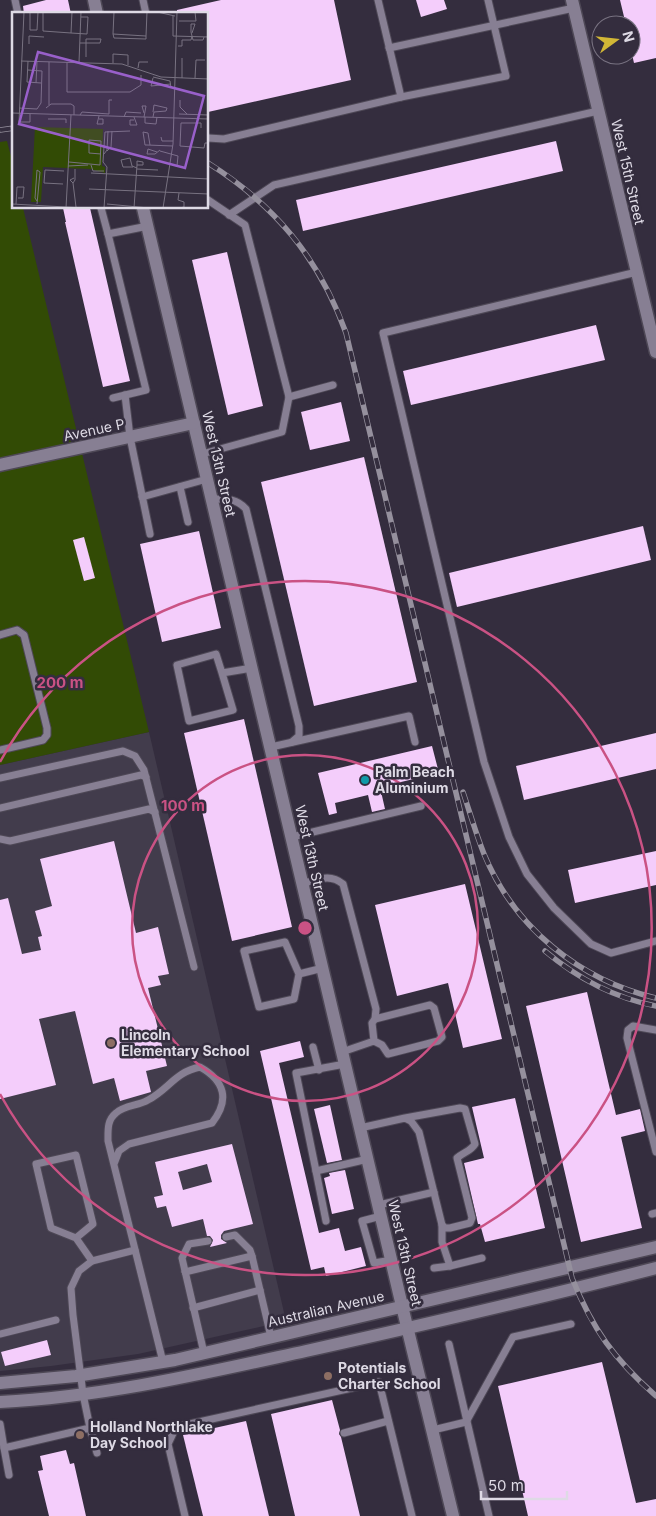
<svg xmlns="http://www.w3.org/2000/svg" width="656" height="1516" viewBox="0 0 656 1516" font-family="Inter,sans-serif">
<rect width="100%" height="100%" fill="#342d3e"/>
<path fill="#423c4c" d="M149,732L286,1321L138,1354L51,1366L0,1371V765Z"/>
<path fill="#324b05" d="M7,141L14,168V208H23L149,732L0,765V142Z"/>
<g fill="#f4cdfb" fill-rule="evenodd">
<path d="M46,0H68L71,14H24L23,6Z"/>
<path d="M221,0H334L351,80L208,112V14H177V10Z"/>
<path d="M416,0H444L447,9L421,17Z"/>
<path d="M620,0H656V58L634,63L631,50V25H626Z"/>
<path d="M556,141L563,171L303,231L296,200Z"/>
<path d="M63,208H90L130,381L103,387L65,222H66Z"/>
<path d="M227,252L263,406L228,415L192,260Z"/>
<path d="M596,325L605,360L411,405L403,371Z"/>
<path d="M341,402L350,441L310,450L301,412Z"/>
<path d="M364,457L417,682L314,706L261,482Z"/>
<path d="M643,526L651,560L457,607L449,573Z"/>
<path d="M199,531L221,628L162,642L140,544Z"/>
<path d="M84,537L95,578L84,581L73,540Z"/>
<path d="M244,719L292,927L232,941L184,733Z"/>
<path d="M656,733V769L524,800L516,766Z"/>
<path d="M432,746L439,773L380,787L385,809L372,812L368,795L335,803L337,813L329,815L318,773Z"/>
<path d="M114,841L136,933L158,927L169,974L158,976L161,985L148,988L167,1066L146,1071L151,1092L120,1101L114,1078L93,1084L75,1011L39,1019L56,1085L0,1099V900L8,898L22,954L41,950L38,937L42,936L35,911L52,906L40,859Z"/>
<path d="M656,851V885L575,903L568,870Z"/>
<path d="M465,884L502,1039L463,1048L448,983L397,996L375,905Z"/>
<path d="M587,992L616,1115L640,1109L645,1131L621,1137L642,1228L581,1242L526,1006Z"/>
<path d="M300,1041L304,1057L279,1063L319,1233L339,1228L345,1251L361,1247L366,1266L326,1276L324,1267L311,1270L260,1051Z"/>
<path d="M515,1098L545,1228L485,1242L480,1224H478L464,1163L484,1158L472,1107Z"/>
<path d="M330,1105L342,1160L327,1163L314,1109Z"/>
<path d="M232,1144L253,1224L224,1231L221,1235V1239L227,1243L210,1247L213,1240L210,1236H207L203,1219L172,1227L166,1206L157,1208L154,1197L163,1195L155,1162ZM207,1164L212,1182L183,1190L178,1172Z"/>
<path d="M345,1170L354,1209L332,1214L324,1178L330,1176L329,1173Z"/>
<path d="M47,1340L51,1355L5,1366L1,1352Z"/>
<path d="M602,1362L636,1503L656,1499V1516H528L498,1386Z"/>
<path d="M332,1400L340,1430L339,1434L341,1437L360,1516H295L271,1414Z"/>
<path d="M246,1421L269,1516H203L183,1435Z"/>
<path d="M66,1450L70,1464L74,1463L86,1516H49L38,1471L43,1470L40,1456Z"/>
</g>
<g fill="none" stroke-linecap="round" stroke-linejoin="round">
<defs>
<g id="service">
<path d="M15,0L18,14"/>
<path d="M143,0L146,14"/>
<path d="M378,0L401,97"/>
<path d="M389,48L574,8"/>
<path d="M208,138L224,139L401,97L506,76L488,0"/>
<path d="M101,208L108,234L148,226"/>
<path d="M229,215L274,185L598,111"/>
<path d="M108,234L146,390L113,398"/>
<path d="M637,272L383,333L484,762L509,837L527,874L554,908L591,944L611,953L656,941"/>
<path d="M125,395L130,437L150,534"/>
<path d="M289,397L333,385"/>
<path d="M202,454L282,432L289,397L245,225L208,200"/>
<path d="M180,487L188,522"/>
<path d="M142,497L207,479"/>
<path d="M212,499C226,499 236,498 246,509L299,726V736L292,742"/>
<path d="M0,635L17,630L24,635L47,728V735L43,740L0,750"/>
<path d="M222,673L233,710L189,721L177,665L216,654L222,673L252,668"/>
<path d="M271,747L409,716L415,742"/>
<path d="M0,778L123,751L135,756L144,770L194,967"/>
<path d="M0,808L141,775L146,777"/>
<path d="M292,837L421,806"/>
<path d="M0,839L10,841L149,809L155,812"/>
<path d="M303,883C318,880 329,873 343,884L376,1009L375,1019"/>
<path d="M299,974L285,942L244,951L259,1007L294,999L299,974L323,968"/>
<path d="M656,1030L633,1026L628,1030L627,1038L656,1152"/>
<path d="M313,1047L319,1070"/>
<path d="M342,1052L374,1041L382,1045L388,1054L438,1041L442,1037L434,1008L430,1005L375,1019L372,1023L374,1041"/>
<path d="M345,1064L296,1073L316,1171L368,1159"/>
<path d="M360,1128L405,1118L411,1121L419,1132L442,1225L445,1228H450L470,1223L472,1218L457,1158C464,1152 471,1151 475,1144L465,1109L460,1108L405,1118"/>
<path d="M114,1164L119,1151L129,1144L212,1123C230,1100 225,1081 200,1067C175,1072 169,1089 148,1100C138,1106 125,1105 116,1113C107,1120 108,1130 108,1141L163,1362"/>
<path d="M316,1171L326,1221"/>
<path d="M379,1205L434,1192"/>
<path d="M652,1214L656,1213"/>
<path d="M381,1216L362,1221L374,1263L392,1260"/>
<path d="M442,1225V1242L450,1266L482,1258"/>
<path d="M226,1237L235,1235L250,1250L252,1256L271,1337"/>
<path d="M76,1238L93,1224L76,1155L36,1164L51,1228L76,1238L92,1261L135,1250"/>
<path d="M434,1268L450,1266"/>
<path d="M185,1272L252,1256"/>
<path d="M193,1308L260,1290"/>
<path d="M0,1334L56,1320"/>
<path d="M449,1344L489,1516"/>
<path d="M204,1353L182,1258L189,1244L208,1241"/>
<path d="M0,1424L4,1448L90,1428L83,1394L73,1315L71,1288L79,1271L92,1261"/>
<path d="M90,1428L97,1453"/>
<path d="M433,1430L466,1422L513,1337L571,1324"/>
<path d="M344,1433L388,1421"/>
<path d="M4,1448L9,1475"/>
<path d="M185,1516L168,1444L176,1427L379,1382L412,1516"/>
</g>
<g id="minor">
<path d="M94,0L97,14"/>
<path d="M572,0L656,352"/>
<path d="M143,208L402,1306"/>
<path d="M0,465L194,423"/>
</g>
<path id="tertiary" d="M402,1306L453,1516"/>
<g id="secondary">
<path d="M0,1383L76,1376L175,1360L656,1247"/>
<path d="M0,1402C104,1397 205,1373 306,1351C423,1325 540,1298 656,1268"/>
</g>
</defs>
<use href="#service" stroke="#4e4856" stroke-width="9"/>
<use href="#minor" stroke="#4e4856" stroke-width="15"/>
<use href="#tertiary" stroke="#4e4856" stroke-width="15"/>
<use href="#secondary" stroke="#4e4856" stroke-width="15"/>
<use href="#service" stroke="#877f93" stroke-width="7"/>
<use href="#minor" stroke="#877f93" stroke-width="12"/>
<use href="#tertiary" stroke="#877f93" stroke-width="12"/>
<use href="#secondary" stroke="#877f93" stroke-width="12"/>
<defs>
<g id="rail">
<path d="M0,130L14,128"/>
<path d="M208,163C275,205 319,258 346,333L572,1278C593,1330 614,1359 656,1396"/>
<path d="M463,792C470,813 476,834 484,854C514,927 579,980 656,998"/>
<path d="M545,951C577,978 615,998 656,1006"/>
</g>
</defs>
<use href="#rail" stroke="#95909d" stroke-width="5.5"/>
<use href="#rail" stroke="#342d3e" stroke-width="4" stroke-dasharray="11" stroke-linecap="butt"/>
</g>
<g fill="none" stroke="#ca5284" stroke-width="2.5">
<circle cx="305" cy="928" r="173"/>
<path d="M0 762A347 347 0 1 1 0 1094"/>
</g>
<circle fill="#0f9aa8" stroke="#342d3e" stroke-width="2" cx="365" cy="780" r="5"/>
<g fill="#8d6e63" stroke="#342d3e" stroke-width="2">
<circle cx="111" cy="1043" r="5"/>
<circle cx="328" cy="1376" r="5"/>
<circle cx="80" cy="1435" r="5"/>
</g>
<g text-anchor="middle" stroke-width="5" stroke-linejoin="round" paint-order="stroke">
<g font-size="14" fill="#dedae5" stroke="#342d3e">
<text transform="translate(628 172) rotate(77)" y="5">West 15th Street</text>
<text transform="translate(94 430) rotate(-12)" y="5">Avenue P</text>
<text transform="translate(219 464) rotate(77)" y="5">West 13th Street</text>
<text transform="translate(312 858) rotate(77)" y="5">West 13th Street</text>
<text transform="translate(405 1253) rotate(77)" y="5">West 13th Street</text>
<text transform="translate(326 1309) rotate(-13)" y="5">Australian Avenue</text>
</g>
<g font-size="14" font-weight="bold" fill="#dedae5" stroke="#342d3e" text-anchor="start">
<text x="375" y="777">Palm Beach<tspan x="375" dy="16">Aluminium</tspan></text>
<text x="121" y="1040">Lincoln<tspan x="121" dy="16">Elementary School</tspan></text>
<text x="338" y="1373">Potentials<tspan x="338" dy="16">Charter School</tspan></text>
<text x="90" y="1432">Holland Northlake<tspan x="90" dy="16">Day School</tspan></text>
</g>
</g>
<g transform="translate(12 12)">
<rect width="196" height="196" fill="#342d3e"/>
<path d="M23,115L91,117L90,154L93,155V161L78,157L31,155L29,190H19Z" fill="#324b05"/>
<path fill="none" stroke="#787281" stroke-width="1" d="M12,0L7,110H18V102M18,0V18H25L26,0M31,0V19L59,21L60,0M102,0L101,22L134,24L135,0M145,0L163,4M161,4V24L197,25M167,9H184L183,0M59,21L75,22L76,5H69M180,21L183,12H179V20L181,28H191L192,25M101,22L102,26L134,27V24M68,31H88L89,27H74V45M17,32V24L32,25M166,34H170V28H179L180,24M170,46V66M9,49L110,52L149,65L197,67M16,49L15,70L29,71M37,50V93M55,50V80H118L129,73V63M67,50L69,0M101,51V42L116,43V53M126,56L127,50H136M141,65L158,69L159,76M141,66L139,74L159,72M183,66L184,48H193M24,71L25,49M168,88V95L175,102M7,96L25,97L29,91L30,59L16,58M34,96L39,92H59L62,94V103M0,101L197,107M132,101L130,94H134L132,105M97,102V88H100M167,102L197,103M68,103L70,100L97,102M112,105L114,100L129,101M133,105V111L144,112L145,105M141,105L142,100L154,99L155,96L142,93L141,100M36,107H54V111M87,107H91V112H85L87,104M122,108H118V113H125L122,105M189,116V111H169L168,134L192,136L193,131H197M149,125L150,129H161M138,133L136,121L131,120L133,133H135L161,134M95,139L99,135L100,119M148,139L166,144L165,154L160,153M145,140L136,137L135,142H143L148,138M92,142L95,138L96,119M57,150L88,153L89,129L77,128V141L89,142M79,153L81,159H92M56,154L76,153M121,155H111L109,148L118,146L120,154L125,156M125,157L146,158M79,161L197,167M62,166L58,168L61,171L63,168V157M61,171L64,195M51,172L32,171L33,158L52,159M77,177L197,182M25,189L23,186L25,158L28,160L25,192M0,192L72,196M4,192L5,175H12L11,186H6M95,192L137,196M54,196L59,103M92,196L95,155L91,150L93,120L118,119M122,196L125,153H131V150L125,149V153M151,196L161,132L165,0M167,196L172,195V190L166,188L167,181"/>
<path fill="#9960ca" fill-opacity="0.15" stroke="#9960ca" stroke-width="2.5" d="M26,40L192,84L173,156L7,112Z"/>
<rect width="196" height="196" fill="none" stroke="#dedae5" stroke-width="2.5"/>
</g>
<circle cx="305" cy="928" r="8" fill="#ca5284" stroke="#342d3e" stroke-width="2.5"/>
<g font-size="15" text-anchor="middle" font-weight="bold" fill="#ca5284" stroke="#342d3e" stroke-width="5" stroke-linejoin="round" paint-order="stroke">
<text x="60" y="688">200 m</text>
<text x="183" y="811">100 m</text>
</g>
<g transform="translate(616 40) rotate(75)"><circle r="24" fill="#342d3e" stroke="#787281"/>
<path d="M0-4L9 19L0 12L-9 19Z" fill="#d2b736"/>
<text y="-8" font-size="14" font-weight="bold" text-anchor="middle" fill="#dedae5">N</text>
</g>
<path d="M481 1491v8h86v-8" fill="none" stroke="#dedae5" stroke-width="2.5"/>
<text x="488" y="1491" font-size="15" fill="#dedae5" stroke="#342d3e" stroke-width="4" paint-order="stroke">50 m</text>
</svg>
